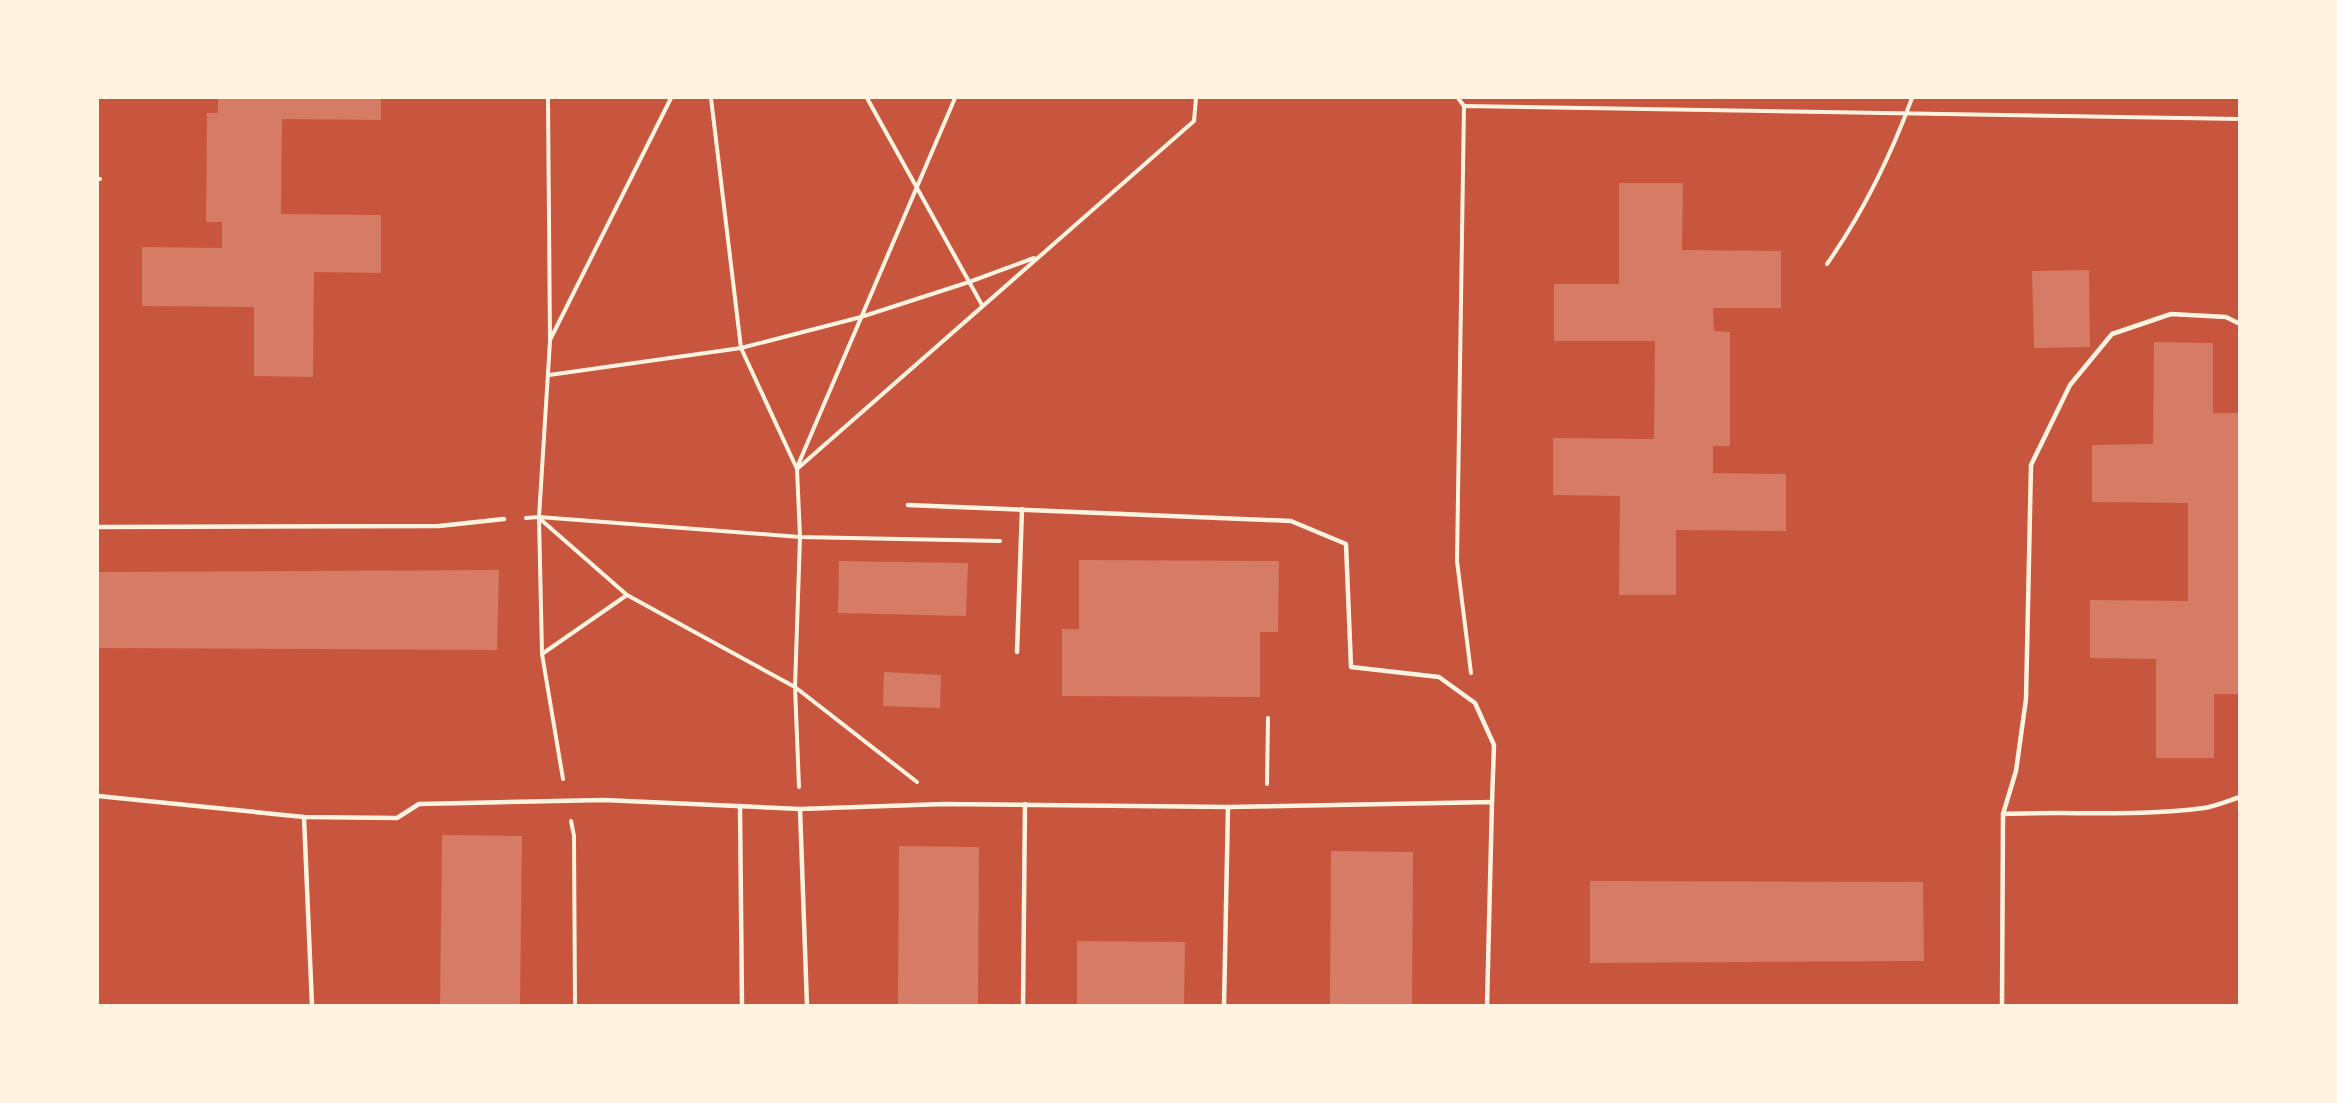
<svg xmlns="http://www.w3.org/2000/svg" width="2337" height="1103" viewBox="0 0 2337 1103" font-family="'IBM Plex Sans',sans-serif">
<rect width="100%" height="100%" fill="#c8553d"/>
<g fill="#d67c66">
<path d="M218,98H381V120L282,119L281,214L381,215V273L314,272L313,377L254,376V307L142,306V247L222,248V222H206L207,113H218Z"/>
<path d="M1619,183H1683L1682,250L1781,251V308H1713L1714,331L1730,332V446H1713V473L1786,474V531L1676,530V595H1619L1620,496L1553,495V438L1654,439L1655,341H1554V284H1619Z"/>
<path d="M2089,270L2090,347L2034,348L2032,271Z"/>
<path d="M2154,342L2213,343V413H2240V694H2214V758H2156V659L2090,658V600L2188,601V503L2092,502V445L2153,444Z"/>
<path d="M1079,560L1279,561L1278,632H1260V697L1062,696V629H1079Z"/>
<path d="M839,561L968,563L966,616L838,613Z"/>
<path d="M499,570L497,650L98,648V572Z"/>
<path d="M884,672L941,675L940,708L883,706Z"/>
<path d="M442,835L522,836L520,1006H440Z"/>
<path d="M899,846L979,847L978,1006H898Z"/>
<path d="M1331,851L1413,852L1412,1006H1330Z"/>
<path d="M1590,881L1923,882L1924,961L1590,963Z"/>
<path d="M1077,941L1185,942L1184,1006H1077Z"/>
</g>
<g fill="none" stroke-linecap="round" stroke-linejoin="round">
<g stroke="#fff3e0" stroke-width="4">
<path d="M548,98L550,341L539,517L542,654L563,779"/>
<path d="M711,98L741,348L797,469L800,537L795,687L799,787"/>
<path d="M867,98L982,305"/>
<path d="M1458,98L1464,106"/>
<path d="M98,179H100"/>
<path d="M1827,264C1862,214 1891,155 1912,98"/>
<path d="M550,340L671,98"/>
<path d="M549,375L741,348L861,317L969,282L1034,258"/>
<path d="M798,465L955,98"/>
<path d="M797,469L1194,121L1196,98"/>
<path d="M526,518L539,517L800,537L1000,541"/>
<path d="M539,518L627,595L795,687L917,782"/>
<path d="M542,654L627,595"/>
<path d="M1471,673L1457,561L1464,106L2240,119"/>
<path d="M1267,784L1268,718"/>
<path d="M571,821L574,836L575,1006"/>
</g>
<g stroke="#fff3e0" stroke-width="4.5">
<path d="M908,505L1291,521L1346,544L1351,667L1439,677L1475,703L1494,745L1492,802"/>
<path d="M98,527L439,526L504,519"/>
<path d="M1017,652L1022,509"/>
<path d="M98,796L304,817L397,818L419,804L604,800L800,809L944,804L1228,807L1492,802L1487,1006"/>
<path d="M740,806L742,1006"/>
<path d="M800,809L807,1006"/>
<path d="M2003,814C2070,811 2137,817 2204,808C2216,806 2228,801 2240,797"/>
<path d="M304,817L312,1006"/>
<path d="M1023,1006L1025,804"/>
<path d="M1224,1006L1228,807"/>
<path d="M2002,1006L2003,814L2016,771L2026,699L2031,465L2070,385L2112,334L2171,314L2226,317L2240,324"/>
</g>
</g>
<rect width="2337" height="1103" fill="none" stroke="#fff3e0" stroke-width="198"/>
</svg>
